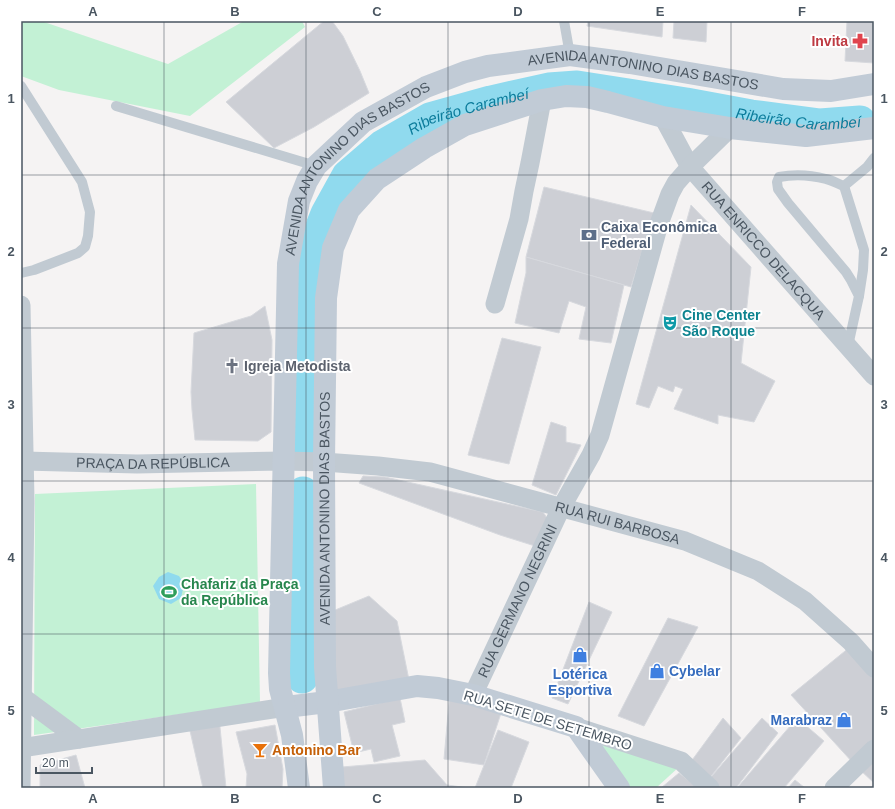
<svg xmlns="http://www.w3.org/2000/svg" width="895" height="809" viewBox="0 0 895 809" font-family="Arial,sans-serif">
<rect width="100%" height="100%" fill="#f5f3f3"/>
<g fill="#c3f1d5">
<path d="M21,21H41L168,64L244,21H302L305,27L190,116L59,90L21,76Z"/>
<path d="M256,484L260,703L34,735L35,494Z"/>
<path d="M587,736L680,766L656,788H625Z"/>
</g>
<path fill="#90daee" d="M168,572L179,576L184,584L181,598L171,604L159,599L153,586L159,577Z"/>
<g fill="none" stroke-linecap="round" stroke-linejoin="round">
<g stroke="#90daee" stroke-width="33">
<path id="s1" d="M303,441L306,302L311,254L327,214L348,176L383,146L430,119L491,102L549,89L577,87L686,104L751,116L820,125L860,122"/>
<path d="M302,677L303,493"/>
</g>
</g>
<g fill="#cdcfd5" stroke="#d7d9de">
<path d="M324,21H332L343,36L360,71L369,93L314,127L274,148L226,102Z"/>
<path d="M588,21H663L662,37L587,26Z"/>
<path d="M674,21H707L706,42L673,38Z"/>
<path d="M847,21H874V63L845,61Z"/>
<path d="M544,187L654,213L631,287L526,257Z"/>
<path d="M691,205L751,267L741,363L775,381L754,422L718,415V424L674,409L683,389L675,386L673,392L658,386L649,408L636,404Z"/>
<path d="M526,257L624,285L611,343L579,339L586,307L569,301L559,333L515,323L526,273Z"/>
<path d="M265,306L272,340L271,432L258,441L195,440L192,410L191,392L194,333L251,316Z"/>
<path d="M502,338L541,347L509,464L468,455Z"/>
<path d="M551,422L566,427V442L581,445L556,495L532,485Z"/>
<path d="M363,476L385,477L543,512L547,518L535,546L500,535L359,483Z"/>
<path d="M369,596L397,621L410,685L329,699L328,613Z"/>
<path d="M589,602L612,612L568,704L552,698Z"/>
<path d="M668,618L698,627L644,726L618,716Z"/>
<path d="M850,647L874,674V745L854,764L791,695Z"/>
<path d="M450,691L504,704L484,765L444,759Z"/>
<path d="M400,698L405,722L392,725L400,756L374,762L371,749L354,753L344,712Z"/>
<path d="M219,717L226,788H203L188,722Z"/>
<path d="M723,718L741,738L705,784L687,767Z"/>
<path d="M762,718L778,733L736,788H710L705,784Z"/>
<path d="M797,718L824,741L784,788H737Z"/>
<path d="M275,725L283,769L282,788H246L247,774L236,732Z"/>
<path d="M498,730L529,742L511,788H475Z"/>
<path d="M874,752V783L858,768Z"/>
<path d="M76,755L85,788H40V765Z"/>
<path d="M425,760L447,785L469,788H343L342,767Z"/>
<path d="M679,773L698,788H661Z"/>
<path d="M795,780L805,788H788Z"/>
</g>
<g fill="none" stroke-linecap="round" stroke-linejoin="round">
<g stroke="#c1cad2" stroke-width="10">
<path d="M564,21L570,55"/>
<path d="M21,86L82,182L90,212L88,236L85,247L78,253L34,270L21,273"/>
<path d="M116,106L316,166"/>
<path d="M844,186L864,250L863,270L859,296"/>
<path d="M848,346L859,296L851,280L846,272L788,203L778,189L777,182L779,177C794,174 811,175 826,179C832,180 838,184 844,186L867,167L874,158"/>
</g>
<g stroke="#c1cad2" stroke-width="19">
<path id="s2" d="M663,117L690,167L874,376"/>
<path d="M495,304L519,219L524,191L530,163L542,100"/>
<path d="M21,305L25,501L21,788"/>
<path id="s3" d="M24,461L137,464L283,461L324,462L378,466L430,472L685,541L758,571L805,601L851,642L874,668"/>
<path id="s4" d="M473,695L561,508L591,455L600,435L659,224L670,194L676,183L690,167L730,128"/>
<path d="M21,696L79,739"/>
<path d="M576,727L681,761L710,788"/>
<path d="M21,748L286,707"/>
<path d="M834,788L874,749"/>
</g>
<g stroke="#c1cbd6" stroke-width="22">
<path d="M286,707L327,702L417,686L438,688L473,695L576,727L619,788"/>
<path id="s5" d="M299,788L292,735L280,689L279,673L288,264L299,201L307,181L316,166L363,122L426,87L465,72L488,66L570,55L630,63L783,89L831,91L874,84"/>
<path id="s6" d="M334,788L325,667L324,462L326,298L333,248L349,210L377,179L424,148L465,125L542,100L566,96L587,97L608,102L663,117L730,128L806,136L874,128"/>
</g>
</g>
<path fill="none" stroke="#4a5661" stroke-width="1" stroke-opacity="0.55" d="M164,21V788M306,21V788M448,21V788M589,21V788M731,21V788M21,175H874M21,328H874M21,481H874M21,634H874"/>
<defs>
<symbol id="pharmacy-bare" viewBox="-9 -9 18 18"><path d="M-2-6h4v4h4v4h-4v4h-4v-4h-4v-4h4Z" fill="#e0444e" stroke="#fff" stroke-width="2.5" paint-order="stroke"/></symbol>
<symbol id="bank-bare" viewBox="-9 -9 18 18"><path d="M-6-4H6V4H-6ZM0-2.3a2.3 2.3 0 1 0 0 4.6a2.3 2.3 0 1 0 0-4.6Z" fill="#5c6f8a" stroke="#fff" stroke-width="2.5" paint-order="stroke"/></symbol>
<symbol id="theatre-bare" viewBox="-9 -9 18 18"><path d="M-5-5.5Q0-4 5-5.5V0Q5 5 0 6Q-5 5-5 0ZM-3.3-2.5H-1v1.5H-3.3ZM1-2.5H3.3v1.5H1ZM-2.8 1Q0 5.5 2.8 1Z" fill="#0f9aa8" stroke="#fff" stroke-width="2.5" paint-order="stroke"/></symbol>
<symbol id="church-bare" viewBox="-9 -9 18 18"><path d="M-1.2-6h2.4v3.5h3.3v2.4h-3.3V6h-2.4V-.1h-3.3v-2.4h3.3Z" fill="#6b7280" stroke="#fff" stroke-width="2.5" paint-order="stroke"/></symbol>
<symbol id="stadium-bare" viewBox="-9 -9 18 18"><path d="M0-5a6.5 5 0 1 0 0 10a6.5 5 0 1 0 0-10ZM-3.5-1.8h7v3.6h-7Z" fill="#2e9e5b" stroke="#fff" stroke-width="2.5" paint-order="stroke"/></symbol>
<symbol id="shop-bare" viewBox="-9 -9 18 18"><path d="M-5-2.5h2.3a2.7 3.5 0 0 1 5.4 0H5L5.5 6h-11ZM-1.5-2.5h3a1.5 2.3 0 0 0-3 0Z" fill="#3f7fe0" stroke="#fff" stroke-width="2.5" paint-order="stroke"/></symbol>
<symbol id="bar-bare" viewBox="-9 -9 18 18"><path d="M-6-5H6L.8 .8V4.5H3.5V6h-7V4.5H-.8V.8Z" fill="#e8710a" stroke="#fff" stroke-width="2.5" paint-order="stroke"/></symbol>
</defs>
<g fill-rule="evenodd">
<use href="#pharmacy-bare" x="849" y="30" width="22" height="22"/>
<use href="#bank-bare" x="578" y="224" width="22" height="22"/>
<use href="#theatre-bare" x="659" y="312" width="22" height="22"/>
<use href="#church-bare" x="221" y="355" width="22" height="22"/>
<use href="#stadium-bare" x="158" y="581" width="22" height="22"/>
<use href="#shop-bare" x="569" y="644" width="22" height="22"/>
<use href="#shop-bare" x="646" y="660" width="22" height="22"/>
<use href="#shop-bare" x="833" y="709" width="22" height="22"/>
<use href="#bar-bare" x="249" y="739" width="22" height="22"/>
</g>
<g text-anchor="middle" stroke-width="4" stroke-linejoin="round" paint-order="stroke">
<g font-size="14" font-weight="bold" fill="#be3a42" stroke="#fff" text-anchor="end">
<text x="848" y="46">Invita</text>
</g>
<g font-size="14" fill="#4a5661" stroke="#fff">
<text dy="5" stroke="none"><textPath href="#s5" startOffset="988">AVENIDA ANTONINO DIAS BASTOS</textPath></text>
<text dy="5" stroke="none"><textPath href="#s5" startOffset="652">AVENIDA ANTONINO DIAS BASTOS</textPath></text>
<text dy="5" stroke="none"><textPath href="#s2" startOffset="168">RUA ENRICCO DELACQUA</textPath></text>
<text dy="5" stroke="none"><textPath href="#s3" startOffset="129">PRAÇA DA REPÚBLICA</textPath></text>
<text dy="5" stroke="none"><textPath href="#s6" startOffset="280">AVENIDA ANTONINO DIAS BASTOS</textPath></text>
<text dy="5" stroke="none"><textPath href="#s3" startOffset="601">RUA RUI BARBOSA</textPath></text>
<text dy="5" stroke="none"><textPath href="#s4" startOffset="104">RUA GERMANO NEGRINI</textPath></text>
<text transform="translate(548 720) rotate(17)" y="5">RUA SETE DE SETEMBRO</text>
</g>
<g font-size="14" font-weight="bold" fill="#4e5e75" stroke="#fff" text-anchor="start">
<text x="601" y="232">Caixa Econômica<tspan x="601" dy="16">Federal</tspan></text>
</g>
<g font-size="14" font-weight="bold" fill="#0d838f" stroke="#fff" text-anchor="start">
<text x="682" y="320">Cine Center<tspan x="682" dy="16">São Roque</tspan></text>
</g>
<g font-size="14" font-weight="bold" fill="#5b616d" stroke="#fff" text-anchor="start">
<text x="244" y="371">Igreja Metodista</text>
</g>
<g font-size="14" font-weight="bold" fill="#27864d" stroke="#fff" text-anchor="start">
<text x="181" y="589">Chafariz da Praça<tspan x="181" dy="16">da República</tspan></text>
</g>
<g font-size="14" font-weight="bold" fill="#366cbe" stroke="#fff" text-anchor="start">
<text x="669" y="676">Cybelar</text>
<text x="580" y="679" text-anchor="middle">Lotérica<tspan x="580" dy="16">Esportiva</tspan></text>
<text x="832" y="725" text-anchor="end">Marabraz</text>
</g>
<g font-size="14" font-weight="bold" fill="#c56008" stroke="#fff" text-anchor="start">
<text x="272" y="755">Antonino Bar</text>
</g>
<g font-size="15" font-style="italic" fill="#0c7c9b" stroke="#fff">
<text dy="5" stroke="none"><textPath href="#s1" startOffset="413">Ribeirão Carambeí</textPath></text>
<text dy="5" stroke="none"><textPath href="#s1" startOffset="749">Ribeirão Carambeí</textPath></text>
</g>
</g>
<rect width="895" height="809" fill="none" stroke="#ffffff" stroke-width="44"/>
<path d="M36 767v6h56v-6" fill="none" stroke="#4a5661" stroke-width="2"/>
<text x="42" y="767" font-size="12" fill="#4a5661" stroke="#ffffff" stroke-width="3" paint-order="stroke">20 m</text>
<rect x="22" y="22" width="851" height="765" fill="none" stroke="#4a5661" stroke-width="1.5"/>
<g font-size="13" text-anchor="middle" font-weight="bold" fill="#4a5661">
<text x="93" y="16">A</text>
<text x="235" y="16">B</text>
<text x="377" y="16">C</text>
<text x="518" y="16">D</text>
<text x="660" y="16">E</text>
<text x="802" y="16">F</text>
<text x="11" y="103">1</text>
<text x="884" y="103">1</text>
<text x="11" y="256">2</text>
<text x="884" y="256">2</text>
<text x="11" y="409">3</text>
<text x="884" y="409">3</text>
<text x="11" y="562">4</text>
<text x="884" y="562">4</text>
<text x="11" y="715">5</text>
<text x="884" y="715">5</text>
<text x="93" y="803">A</text>
<text x="235" y="803">B</text>
<text x="377" y="803">C</text>
<text x="518" y="803">D</text>
<text x="660" y="803">E</text>
<text x="802" y="803">F</text>
</g>
</svg>
